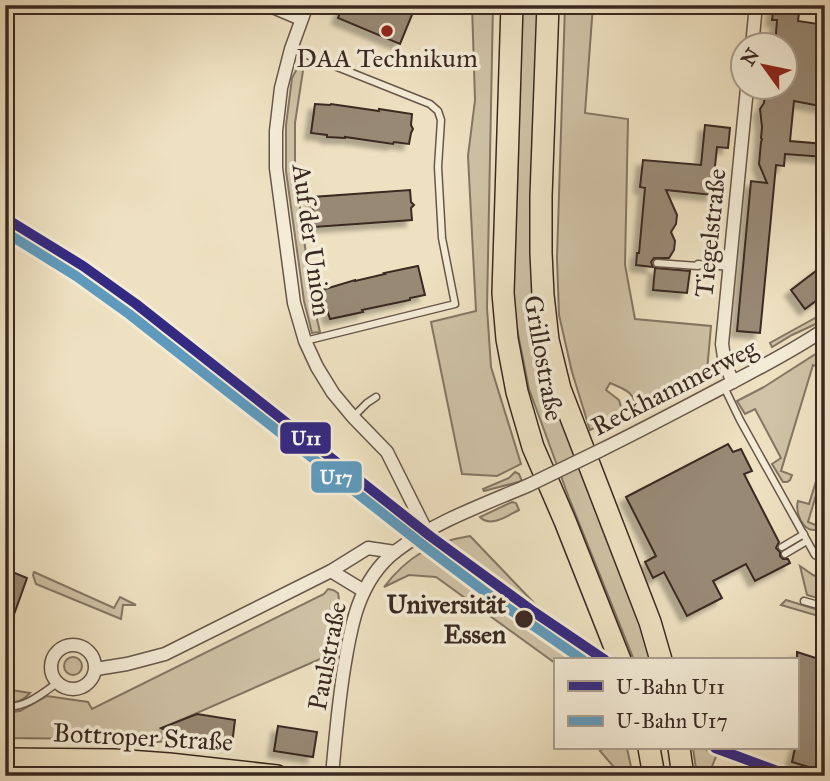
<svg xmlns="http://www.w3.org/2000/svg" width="830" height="781" viewBox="0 0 830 781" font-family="'IM FELL Great Primer',serif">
<defs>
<filter id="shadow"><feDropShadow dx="-6" dy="6" stdDeviation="2" flood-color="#0004"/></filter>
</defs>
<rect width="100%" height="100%" fill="#eee1c1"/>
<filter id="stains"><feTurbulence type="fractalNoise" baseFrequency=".00286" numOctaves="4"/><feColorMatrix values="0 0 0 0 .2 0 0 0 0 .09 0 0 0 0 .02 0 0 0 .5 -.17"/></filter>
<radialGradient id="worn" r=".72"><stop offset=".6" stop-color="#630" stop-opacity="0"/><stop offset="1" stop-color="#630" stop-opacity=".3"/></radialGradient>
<g fill="#cfc2a6" stroke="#847664" stroke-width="2">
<path d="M472,5H493L487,308L491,367L521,464L497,476L462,474L431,322L476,311L468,156L475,100Z"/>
<path d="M520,5H541L532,265L652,660H634L569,498L529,389L516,324L511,267Z"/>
<path d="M565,5H593L585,113L628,119L625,265L635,319L711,326L707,371L635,408C635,391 623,389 610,383L606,390L619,400L623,414L590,430L572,372L559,315L557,258Z"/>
<path d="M300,63L304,64L295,123V169L311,293L320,332L312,333L304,301L286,171V125L292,78Z"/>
<path d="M815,318L818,323L792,335L772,347L770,343Z"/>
<path d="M825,348L824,369L813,365L781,471L792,475L790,480L787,482H783L772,464L781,458L755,409L745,414L737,401L764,387Z"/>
<path d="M825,452V465L808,522L818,526L815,530C802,531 795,512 798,501L809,504Z"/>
<path d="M515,472L519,474L522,481L484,491L483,489L509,478Z"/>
<path d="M512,502L516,503L519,510C507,516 490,528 480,517Z"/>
<path d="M470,536L537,606L592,645L598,660H555V663L436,577L409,575L384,587C407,557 432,542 470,536Z"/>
<path d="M800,566L813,575L825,580V600L807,595Z"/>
<path d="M34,572L114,608L120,597L136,605H123L121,619L36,584L33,575Z"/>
<path d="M328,589L333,590L338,593L339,599L332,622L327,656L167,726L169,734L173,736L167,741L157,742L104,739L5,738V713L20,711L47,696L88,702L92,709L324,594Z"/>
<path d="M786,600L825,612V618L781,605Z"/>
<circle cx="73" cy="666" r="9"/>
<path d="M5,689L30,693C23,701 16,703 5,703Z"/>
<path d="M604,748H627L633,776H601L613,766L600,751Z"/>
<path d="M693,748H703L717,754L711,769L725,776H697Z"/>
<path d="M25,768L168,772L219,776H5V769Z"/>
</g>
<g fill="#988975" stroke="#3a2922" stroke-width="2" filter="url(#shadow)">
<path d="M343,5H416L400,44L338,18Z"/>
<path d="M774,5H800L798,21L825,25V107L794,101L790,141L825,144V157L785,154L784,166L776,165L760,333L737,331L751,181L767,183L759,164L761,142L762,139L761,138L762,127L760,109L764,103L766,88H785V46H775L777,20H772Z"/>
<path d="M315,104L330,105L331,104L379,111V109L412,114L411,125L413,129L411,133L409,144L394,142L393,144L345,137V138L327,137V135L311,133Z"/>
<path d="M705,125L730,128L728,148L717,147L712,195L666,190L677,215L676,224L671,232L675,241L674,250L669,258H654L651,262L653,267L636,265L637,253H639L645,188L640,187L643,160L701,165Z"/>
<path d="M410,190L411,202L414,205L411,208L412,220L314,227L313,215L310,212L313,209L312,197Z"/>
<path d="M825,264V294L805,309L791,290Z"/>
<path d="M418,266L425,295L410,298V300L362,310L363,312L330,319L326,307L323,305L325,302L322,290L355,280V281L385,274L384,273Z"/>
<path d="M655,268L690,271L687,293L653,290Z"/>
<path d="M728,444L733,452L741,449L752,471L744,474L779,542L776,548L780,552V556L783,559H788L790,563L755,581L746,564L713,581L722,598L687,616L664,572L653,578L645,562L656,556L626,497Z"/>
<path d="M5,569L27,578L7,634H5Z"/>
<path d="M797,652L825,661V772L792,762L795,748H797Z"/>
<path d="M197,714L235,720L232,744L175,735L161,728Z"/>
<path d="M278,726L317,732L313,757L274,751Z"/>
</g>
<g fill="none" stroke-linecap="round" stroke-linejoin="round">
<defs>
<g id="lane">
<path d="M292,49L430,104L438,111L441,120L438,167L442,238L455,304L305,341"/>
<path d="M657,263L698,266V264L730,267"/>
<path d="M724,387L740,420L815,555L825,560"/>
<path d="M353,417L367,403L376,397"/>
<path d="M782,547L804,534"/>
<path d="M785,554L807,541"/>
<path d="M804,601L825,607"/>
<path d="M5,707C25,708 42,694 57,683"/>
</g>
<g id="street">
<path d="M268,5L301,19"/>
<path d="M307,5L291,49L281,88L276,131V168L294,303L305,341L317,367L333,393L353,417L387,452L427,532"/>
<path d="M752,46L756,5"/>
<path d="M733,382L725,364L722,344L747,88"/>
<path d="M599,451C642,430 683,408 725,386C759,368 793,351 825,329"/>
<path d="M331,571L364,591"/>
<circle cx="73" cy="667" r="22"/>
<path d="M96,669L127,664L165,654L331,571L368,548L395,552"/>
<path d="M332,776C335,742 338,709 343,675C350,630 357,581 396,551C434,522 485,504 529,485"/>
</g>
<g id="primary">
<path d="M512,5L503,293L507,339L517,392L533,447L565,521L620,660"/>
<path d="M548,5L541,196V253L543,295L548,340L560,389L650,622L661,660"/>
<path d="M649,748L654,776"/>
<path d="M679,748L683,776"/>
<path d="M5,759L114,760L169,764L277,776"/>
</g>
</defs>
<use href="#lane" stroke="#67574a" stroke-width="9"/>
<use href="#street" stroke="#67574a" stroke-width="15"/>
<use href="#primary" stroke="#3a2922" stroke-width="24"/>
<use href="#lane" stroke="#f4ecd7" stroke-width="6"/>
<use href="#street" stroke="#f4ecd7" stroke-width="12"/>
<use href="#primary" stroke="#eee1c1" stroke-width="21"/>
<defs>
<path id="street-bridge" d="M529,485L599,451"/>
</defs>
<use href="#street-bridge" stroke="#67574a" stroke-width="15" stroke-linecap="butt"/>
<use href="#street-bridge" stroke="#f4ecd7" stroke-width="12"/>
<defs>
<g id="metro-1">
<path d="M5,218L83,266L136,304L430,536L534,612L605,660"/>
<path d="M715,748L791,776"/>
</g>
<path id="metro-2" d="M5,232L76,276L129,314L423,545L492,597L583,660"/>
</defs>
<use href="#metro-1" stroke="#f4ecd7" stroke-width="16"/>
<use href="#metro-2" stroke="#f4ecd7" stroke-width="16"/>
<use href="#metro-1" stroke="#342a82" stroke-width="10"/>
<use href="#metro-2" stroke="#5f9abc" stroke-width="10"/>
</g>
<circle fill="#8f2418" stroke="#f4ecd7" stroke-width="2.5" cx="387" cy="31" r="7"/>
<circle fill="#3a2922" stroke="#f4ecd7" stroke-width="2.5" cx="524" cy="619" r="10"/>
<g text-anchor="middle" stroke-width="7" stroke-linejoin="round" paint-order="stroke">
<g font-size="26" fill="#3a2922" stroke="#f4ecd7">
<text x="387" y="67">DAA Technikum</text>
</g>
<g font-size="26" fill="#3a2922" stroke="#f4ecd7">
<text transform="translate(710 233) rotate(-84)" y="9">Tiegelstraße</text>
<text transform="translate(312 240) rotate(82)" y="9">Auf der Union</text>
<text transform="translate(544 358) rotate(80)" y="9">Grillostraße</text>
<text transform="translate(674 387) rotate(-27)" y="9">Reckhammerweg</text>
<text transform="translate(327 656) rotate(-79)" y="9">Paulstraße</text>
<text transform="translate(143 737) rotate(3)" y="9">Bottroper Straße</text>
</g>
<g font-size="26" font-weight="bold" fill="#3a2922" stroke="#f4ecd7" text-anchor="end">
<text x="506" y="613">Universität<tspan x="506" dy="30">Essen</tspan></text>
</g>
</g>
<g stroke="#f4ecd7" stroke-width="2.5">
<rect x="279" y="421" width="53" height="34" rx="7" fill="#342a82"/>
<rect x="310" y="460" width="53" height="34" rx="7" fill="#5f9abc"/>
</g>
<g font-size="19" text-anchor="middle" font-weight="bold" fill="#fff">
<text x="306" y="445">U11</text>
<text x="336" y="484">U17</text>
</g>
<rect width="830" height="781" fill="none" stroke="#eee1c1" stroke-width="28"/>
<rect x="7" y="7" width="816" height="767" fill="none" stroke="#3a2922" stroke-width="3.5"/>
<rect x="14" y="14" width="802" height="753" fill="none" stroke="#3a2922" stroke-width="2"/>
<rect x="554" y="658" width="245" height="91" fill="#f4ecd7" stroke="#aa9e8f" stroke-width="2"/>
<rect x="568" y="681" width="35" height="10" fill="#342a82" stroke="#aa9e8f" stroke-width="2"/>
<text x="616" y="694" font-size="21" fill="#3a2922">U-Bahn U11</text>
<rect x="568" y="716" width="35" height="10" fill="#5f9abc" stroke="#aa9e8f" stroke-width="2"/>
<text x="616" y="728" font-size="21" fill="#3a2922">U-Bahn U17</text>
<g transform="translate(764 66) rotate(303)"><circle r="33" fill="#f4ecd7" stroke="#aa9e8f" stroke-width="2"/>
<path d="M0-5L12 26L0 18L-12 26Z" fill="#8f2418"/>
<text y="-10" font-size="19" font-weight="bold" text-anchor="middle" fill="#3a2922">N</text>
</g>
<rect width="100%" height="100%" filter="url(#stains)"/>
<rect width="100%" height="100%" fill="url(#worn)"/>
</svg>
